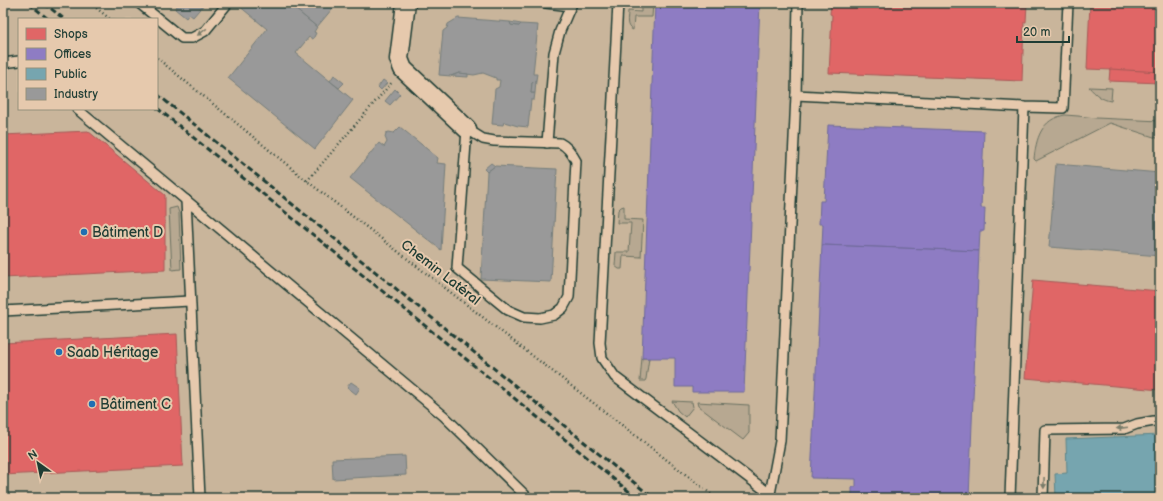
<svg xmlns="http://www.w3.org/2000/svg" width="1163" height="501" viewBox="0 0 1163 501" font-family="'Balsamiq Sans',sans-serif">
<rect width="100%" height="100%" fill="#dac1a6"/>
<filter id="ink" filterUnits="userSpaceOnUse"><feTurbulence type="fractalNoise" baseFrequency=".025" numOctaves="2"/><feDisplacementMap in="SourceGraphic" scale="8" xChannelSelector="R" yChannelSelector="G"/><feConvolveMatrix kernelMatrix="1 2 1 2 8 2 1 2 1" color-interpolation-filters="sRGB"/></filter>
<g filter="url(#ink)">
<path fill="#c9b59b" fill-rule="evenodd" d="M3,3H1160V498H3ZM19,19H157V109H19Z"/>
<g fill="#b7a891" stroke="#6b7262">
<path d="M641,3H653L652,17H634L633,30C625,27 628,18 628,11L641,12Z"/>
<path d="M1089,87L1112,88L1111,101C1102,100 1095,94 1089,87Z"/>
<path d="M1065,115L1078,116L1096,118L1160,121V139L1110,123L1036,161L1034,159C1036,139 1041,119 1065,115Z"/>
<path d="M624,206V219L643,220L641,257L623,256L622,269H619L615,266L616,252H629L631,223H617L618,210L621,207Z"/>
<path d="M177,207L179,213L181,269L172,270L169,209Z"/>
<path d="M642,358H649L646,379L645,381H640Z"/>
<path d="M672,401L692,402L693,407L685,417L678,411Z"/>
<path d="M697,402L749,405V433L743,440L698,406Z"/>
</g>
<g fill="#e06666" stroke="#a65a57">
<path d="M831,3H1033V5L1027,4L1026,22H1024L1022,81L829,73L832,15L830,14Z"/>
<path d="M1090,3H1160V72L1087,69Z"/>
<path d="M1110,69L1160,72V83L1109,81Z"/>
<path d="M88,131L165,195V270L3,278V135Z"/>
<path d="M1033,280L1160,291V390L1025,378Z"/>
<path d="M177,334L183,466L3,475V343Z"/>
</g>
<g fill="#8e7cc3" stroke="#6d6998">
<path d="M655,3H760L744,392H692V387H675V358H642Z"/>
<path d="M828,125L984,131L981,208H985L984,231H980L979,251L822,245L823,224H819L820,201H824Z"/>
<path d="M822,245L979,251L969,498H852V487H856V479L811,478Z"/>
</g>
<path fill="#76a5af" stroke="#5c868a" d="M1160,435V498H1056L1055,474L1067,473L1066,439Z"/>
<g fill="#999" stroke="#747d7b">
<path d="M179,3H205L193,17L189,14L186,18L175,9Z"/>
<path d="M240,3H288L317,27L314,32L316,33L313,39L309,37L296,53L353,100L315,149L228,78L267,29L238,5Z"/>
<path d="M288,3H337L317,27Z"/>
<path d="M458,18L510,22L511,25L519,26L521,24L538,25L533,74H537L536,80L532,83L531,93H535L534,100H531L528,127L518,126L504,122L503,125L492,124L495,89L499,87L500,80H496V78L483,73L474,75L459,73L451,76L439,75L443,31L447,28L448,24Z"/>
<path d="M510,22L521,24L519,26L511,25Z"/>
<path d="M459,73L468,74V77L451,76Z"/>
<path d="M334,75L344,83L339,88L330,81Z"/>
<path d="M383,80L387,83L381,90L378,87Z"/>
<path d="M536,80L535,93H531L532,83Z"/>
<path d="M395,89L400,94L390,105L385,101Z"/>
<path d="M400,127L438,158L437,163L446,164L441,250L350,178L379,143L384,147L387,142L385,137L386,133L389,132L394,133Z"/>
<path d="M491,163L495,166L487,172L484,169Z"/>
<path d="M1056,164L1160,173V256L1049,247Z"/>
<path d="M495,166L557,169L551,282L481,279L487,172Z"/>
<path d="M351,382L360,388L356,394L347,387Z"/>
<path d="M405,456L406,475L333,479L332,459Z"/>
</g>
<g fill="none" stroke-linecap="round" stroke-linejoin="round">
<defs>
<g id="lane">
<path d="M139,3L182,38H192L205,31L228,3"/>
<path d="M546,3L571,6"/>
<path d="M618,3L600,343L602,358L615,377L770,494"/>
<path d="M3,63L19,61"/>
<path d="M796,95L1024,107L1063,108L1068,3"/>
<path d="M77,109L444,416L528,498"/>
<path d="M467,129L483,139L494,141L560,143C568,147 572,153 576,161L569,297L563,308L554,315L540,318L524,317L508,310L457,268Z"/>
<path d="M547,143L554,53L560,31L572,3"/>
<path d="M186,200L200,498"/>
<path d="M3,311L190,301"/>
<path d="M772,498L770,494L780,441L796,95L798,3"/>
<path d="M1010,498L1024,107"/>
<path d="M1043,498L1045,430L1124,429L1137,424L1154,421L1160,422"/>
</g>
<path id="street" d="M406,3L399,59L403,69L467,129"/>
</defs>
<use href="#lane" stroke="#1f3d34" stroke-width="12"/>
<use href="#street" stroke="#1f3d34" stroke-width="21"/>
<g stroke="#1f3d34" stroke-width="2.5" stroke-dasharray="1 3" stroke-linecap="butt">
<path d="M90,3L110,19"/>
<path d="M157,58L307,181L716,498"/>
<path d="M307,181L393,81"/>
</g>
<use href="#lane" stroke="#e6c9ad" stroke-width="9"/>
<use href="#street" stroke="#e6c9ad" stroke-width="18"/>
<g stroke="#1f3d34" stroke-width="3" stroke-dasharray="6 3" stroke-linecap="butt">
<path d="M29,3L48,19"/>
<path d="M44,3L64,19"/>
<path d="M157,94L653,498"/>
<path d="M157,108L637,498"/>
</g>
</g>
<defs><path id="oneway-solid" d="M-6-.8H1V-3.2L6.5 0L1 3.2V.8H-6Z"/></defs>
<g fill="#797c6a">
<use href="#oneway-solid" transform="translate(202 32) rotate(144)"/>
<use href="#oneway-solid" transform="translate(1122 428) rotate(173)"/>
<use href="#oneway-solid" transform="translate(1044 483) rotate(91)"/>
</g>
</g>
<g fill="#1f6fb2" stroke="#e6c9ad" stroke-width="1.5">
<circle cx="84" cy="232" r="4"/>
<circle cx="59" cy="352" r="4"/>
<circle cx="92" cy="404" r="4"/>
</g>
<g text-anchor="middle" stroke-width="4" stroke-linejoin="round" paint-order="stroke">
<g font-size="14" fill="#1f3d34" stroke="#e6c9ad" text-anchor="start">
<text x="92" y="237">Bâtiment D</text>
<text x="67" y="357">Saab Héritage</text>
<text x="100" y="409">Bâtiment C</text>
</g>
<g font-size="14" fill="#1f3d34" stroke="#e6c9ad">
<text transform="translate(441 272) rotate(38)" y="5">Chemin Latéral</text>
</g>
</g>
<rect width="1163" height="501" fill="none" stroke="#e6c9ad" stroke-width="16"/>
<rect x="8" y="8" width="1147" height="485" fill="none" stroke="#1f3d34" stroke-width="1.5" filter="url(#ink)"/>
<rect x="18" y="18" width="140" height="92" fill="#e6c9ad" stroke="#96917d"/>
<rect x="26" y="28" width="20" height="12" fill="#e06666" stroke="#96917d"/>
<text x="54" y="38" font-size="12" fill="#1f3d34">Shops</text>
<rect x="26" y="48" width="20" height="12" fill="#8e7cc3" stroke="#96917d"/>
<text x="54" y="58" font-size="12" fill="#1f3d34">Offices</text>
<rect x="26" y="68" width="20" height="12" fill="#76a5af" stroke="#96917d"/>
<text x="54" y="78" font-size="12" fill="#1f3d34">Public</text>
<rect x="26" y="88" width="20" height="12" fill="#999999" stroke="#96917d"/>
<text x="54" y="98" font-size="12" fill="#1f3d34">Industry</text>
<g transform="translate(38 463) rotate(327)" stroke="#e6c9ad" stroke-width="3" paint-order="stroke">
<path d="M0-3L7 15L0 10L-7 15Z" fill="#1f3d34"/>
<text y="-6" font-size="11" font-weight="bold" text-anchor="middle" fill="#1f3d34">N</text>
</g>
<path d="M1017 36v6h52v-6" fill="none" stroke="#1f3d34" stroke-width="2"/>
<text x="1023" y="36" font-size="12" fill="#1f3d34" stroke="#e6c9ad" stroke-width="3" paint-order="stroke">20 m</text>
</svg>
